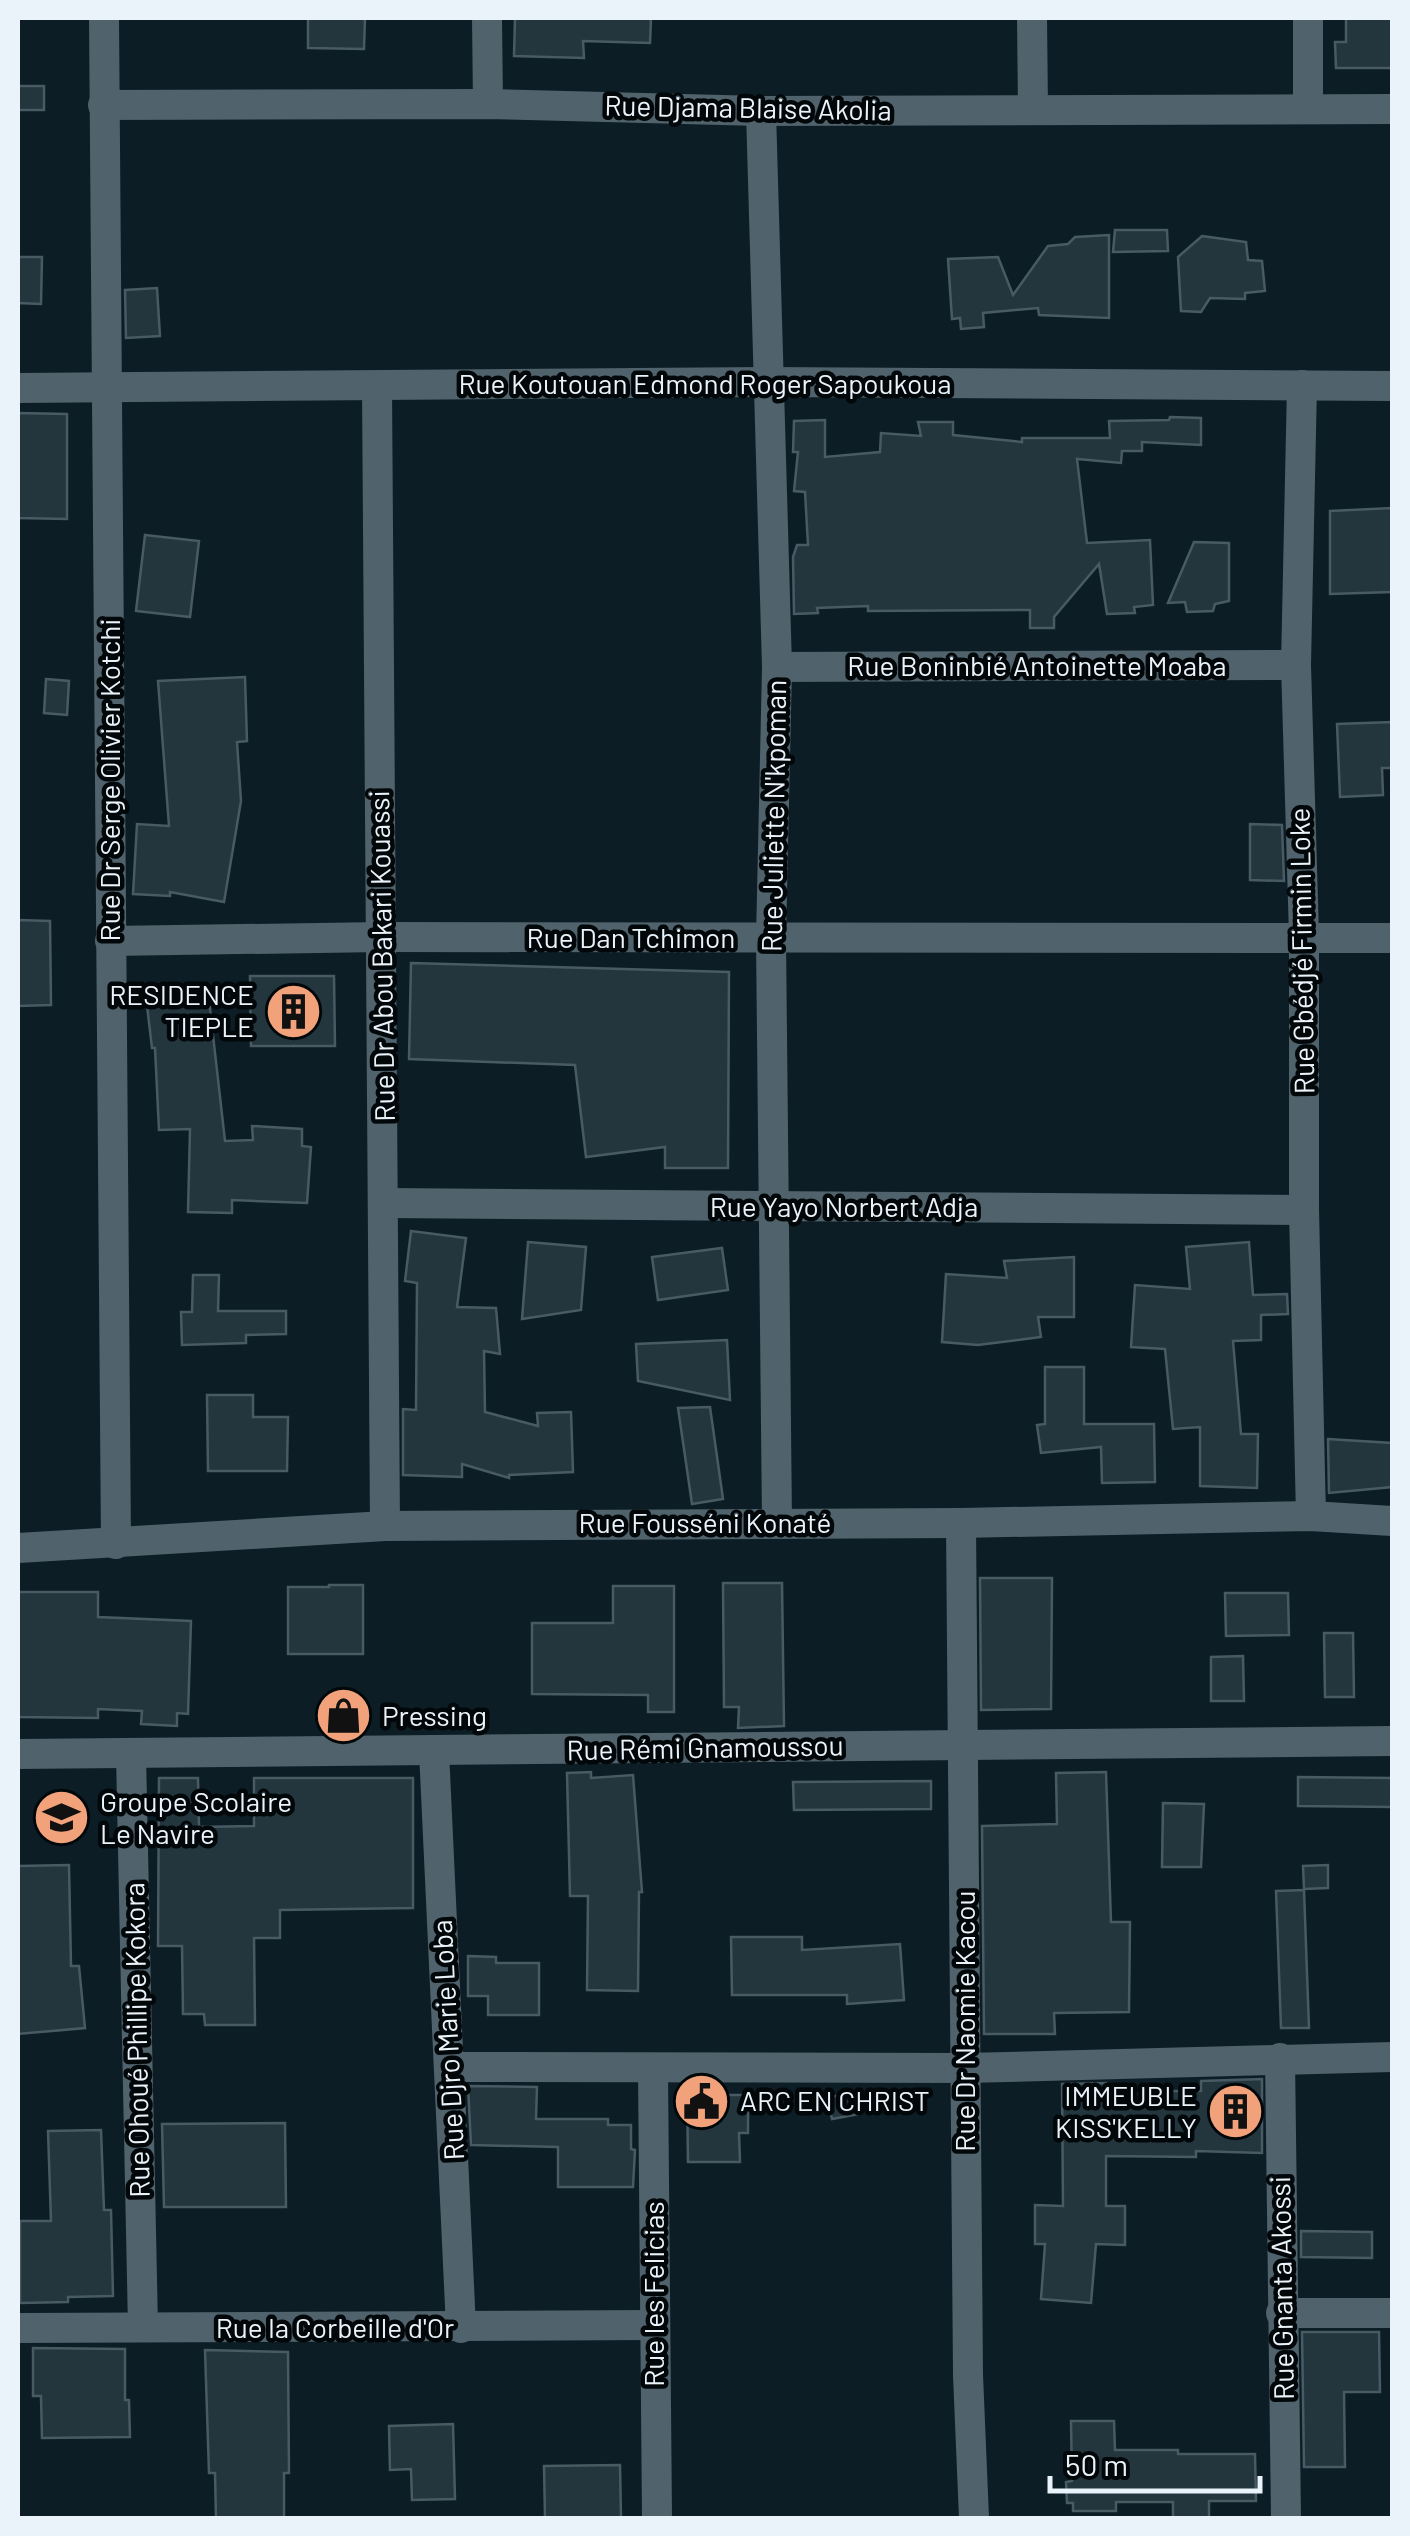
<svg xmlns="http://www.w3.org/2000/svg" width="1410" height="2536" viewBox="0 0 1410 2536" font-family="Barlow,sans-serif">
<rect width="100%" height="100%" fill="#0d1d25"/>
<g fill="#23353d" stroke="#485a63" stroke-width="2.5">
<path d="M308,18H365L364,49L308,48Z"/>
<path d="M515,18H651L650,43L583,41L584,58L514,56Z"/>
<path d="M1346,18H1392V68H1336L1335,42H1346Z"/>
<rect x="18" y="86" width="26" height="24"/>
<path d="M1115,230H1167L1168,251L1113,252Z"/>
<path d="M1109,235V318L1039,315L1038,308L983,313L984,327L961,329L960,318L952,319L948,259L998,257L1013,295L1048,246L1068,244L1075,237Z"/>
<path d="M1202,236L1246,242L1248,260L1262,261L1265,291L1245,293V299L1210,298L1201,312L1181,311L1178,257Z"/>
<path d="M18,257H42L41,304L18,303Z"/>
<path d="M157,288L160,336L126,338L125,290Z"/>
<path d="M18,413L67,414V519L18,518Z"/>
<path d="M1170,417L1201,418V445L1142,442V451H1122L1121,463L1077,459L1087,543L1150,540L1153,605L1134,607L1135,613L1107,614L1099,564L1054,617V628H1030V610L868,611V606L817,608L818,613L794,614L793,557L797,545H808L805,492L794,491L798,452H793L794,421L825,420V457L880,452L881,433L921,436L918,422H953V435L1022,442V438H1110L1109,421L1169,420Z"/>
<path d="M1392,508V592L1330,594V511Z"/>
<path d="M145,535L199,541L190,617L136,611Z"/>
<path d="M1194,542L1229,543V601L1215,604L1213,611L1187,612L1185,602L1168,603Z"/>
<path d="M245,677L247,741L237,742L241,801L224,902L170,892V896L133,894L137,824L169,826L158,681Z"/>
<path d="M46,679L69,681L67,715L44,713Z"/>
<path d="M1392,722V768H1382L1383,795L1340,797L1337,724Z"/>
<path d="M1250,824L1282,825L1284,881L1250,880Z"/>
<path d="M18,920L50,921L51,1005L18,1006Z"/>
<path d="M411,963L729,972L728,1168H665V1147L586,1157L575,1065L409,1059Z"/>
<path d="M250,976H334L335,1046H251Z"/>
<path d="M208,991L225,1141L253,1140L252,1126L302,1129V1146L311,1147L307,1203L232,1200V1213L188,1212L190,1129L159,1130L155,1048H152L146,997Z"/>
<path d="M411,1231L466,1238L457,1307L496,1308L500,1354L484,1351L485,1412L538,1426L537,1413L571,1412L573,1472L509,1475V1478L462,1464V1477L403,1475V1409L416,1410L417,1283L405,1281Z"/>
<path d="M528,1242L586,1247L581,1310L522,1319Z"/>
<path d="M1249,1242L1253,1295L1287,1294L1288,1314L1261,1315V1340L1233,1341L1241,1434H1258L1257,1488L1200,1486V1427L1173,1429L1165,1349L1131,1347L1135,1285L1190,1289L1186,1247Z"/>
<path d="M722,1248L728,1290L658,1300L652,1257Z"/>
<path d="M1074,1257V1317H1038L1041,1337L978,1345L942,1342L946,1274L1007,1278L1004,1261Z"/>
<path d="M193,1275H219L218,1311H286V1334L246,1335V1343L182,1345L181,1312H192Z"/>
<path d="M727,1340L730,1400L638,1381L636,1344Z"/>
<path d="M1045,1367H1084V1424H1154L1155,1482L1102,1483L1101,1447L1041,1453L1037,1425L1045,1424Z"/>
<path d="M207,1395H253V1417H288L287,1471H208Z"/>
<path d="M710,1407L723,1499L692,1504L678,1408Z"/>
<path d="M1328,1439L1392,1443V1487L1329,1493Z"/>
<path d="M980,1578H1052L1051,1709L981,1710Z"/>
<path d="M723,1583H782L784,1726L738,1728L739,1707H724Z"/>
<path d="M329,1585H363V1654H288V1587H329Z"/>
<path d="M613,1586H674V1712H648V1695L532,1694V1623H613Z"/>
<path d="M18,1592H98V1617L191,1621L188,1714L177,1713V1726L141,1724L142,1711L98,1709V1718L18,1717Z"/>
<path d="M1225,1593H1288L1289,1635L1226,1636Z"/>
<path d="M1324,1633H1353L1354,1697H1325Z"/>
<path d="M1243,1656L1244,1701H1211V1657Z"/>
<path d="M591,1772V1778L633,1775L642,1892H639L638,1991L587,1990L588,1896H570L567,1773Z"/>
<path d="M1106,1772L1111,1922H1130L1129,2012L1054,2013L1055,2034H984L982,1826L1057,1824L1056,1773Z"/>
<path d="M1298,1777L1392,1778V1807L1298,1806Z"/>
<path d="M159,1778H198L199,1827L254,1826V1778H413V1908L280,1910V1938H254L255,2025H205L204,2014H183L182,1946H158Z"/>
<path d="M931,1781V1809L794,1810L793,1782Z"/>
<path d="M1163,1803L1204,1804L1201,1867H1162Z"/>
<path d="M69,1865L71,1966H79L85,2028L18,2034V1866Z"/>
<path d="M1328,1865V1888L1304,1889L1303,1866Z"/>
<path d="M1304,1890L1309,2028H1281L1276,1891Z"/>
<path d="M731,1937H802V1950L900,1944L904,2000L847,2004V1995H732Z"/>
<path d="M468,1956L496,1957V1963H539V2015H488V1996H468Z"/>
<path d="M1262,2079V2153L1196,2151V2157L1106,2156V2206H1125V2245L1096,2244L1091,2303L1041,2299L1045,2244H1035V2205L1063,2206L1062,2084L1106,2083V2093L1156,2094V2091H1201V2081Z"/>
<path d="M468,2086L537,2087L536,2119H608V2125H631V2149L635,2150L633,2187H558V2147L471,2145Z"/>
<path d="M687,2090H712V2095H748V2133H739L740,2162H688Z"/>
<path d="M854,2092L859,2114L832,2119L827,2098Z"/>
<path d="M285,2123L286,2207H164L162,2124Z"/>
<path d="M101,2130L104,2210H111L113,2296L68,2297V2302L20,2303V2221H51L48,2131Z"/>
<path d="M1301,2231L1372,2232V2258L1301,2257Z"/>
<path d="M1302,2332H1379L1380,2392H1344L1345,2467H1304Z"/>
<path d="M33,2348L125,2349V2400H129L130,2437L42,2438L41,2396H33Z"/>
<path d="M205,2350L288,2352L289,2473H284V2518H216L215,2473H209Z"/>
<path d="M1071,2421H1114L1115,2450H1178V2454H1255L1256,2501H1209V2518H1173V2502H1116V2511H1073V2503H1067L1066,2482L1072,2481Z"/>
<path d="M453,2424L455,2499L412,2500L411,2469L390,2470L389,2426Z"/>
<path d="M620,2465L621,2518H545L544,2466Z"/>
</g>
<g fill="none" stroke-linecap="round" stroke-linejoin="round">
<g stroke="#50626b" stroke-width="30">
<path d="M104,18L116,1544"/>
<path d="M487,18L488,104"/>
<path d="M1032,18L1033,109"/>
<path d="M1308,18V109"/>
<path d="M103,105L488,104L761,111L1392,109"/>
<path d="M761,111L777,667L771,938L777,1522"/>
<path d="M1302,385L1296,665L1304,935V1210L1311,1516"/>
<path d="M377,386L385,1526"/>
<path d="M18,388L767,382L1392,386"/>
<path d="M777,667L1296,665"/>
<path d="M110,941L382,937L1392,938"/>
<path d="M384,1203L1304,1210"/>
<path d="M961,1523L968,2375L974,2518"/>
<path d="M18,1548L385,1526L961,1523L1311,1516L1392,1521"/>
<path d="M434,1751L461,2328"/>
<path d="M18,1754L1392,1741"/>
<path d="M131,1754L143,2327"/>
<path d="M1280,2058L1286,2518"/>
<path d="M451,2067L965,2068L1392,2057"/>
<path d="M653,2069L657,2518"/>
<path d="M1281,2313H1392"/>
<path d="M18,2328L653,2325"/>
</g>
</g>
<defs>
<symbol id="building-disc" viewBox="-11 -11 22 22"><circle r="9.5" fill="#f1a27b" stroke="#02070a"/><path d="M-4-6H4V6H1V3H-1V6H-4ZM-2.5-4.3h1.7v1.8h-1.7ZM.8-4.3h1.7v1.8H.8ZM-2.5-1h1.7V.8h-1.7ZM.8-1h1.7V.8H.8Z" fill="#111"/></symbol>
<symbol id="shop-disc" viewBox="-11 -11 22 22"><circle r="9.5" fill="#f1a27b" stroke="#02070a"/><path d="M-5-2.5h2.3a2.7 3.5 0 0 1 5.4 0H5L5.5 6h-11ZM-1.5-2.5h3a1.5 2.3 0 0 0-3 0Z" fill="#111"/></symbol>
<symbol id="school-disc" viewBox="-11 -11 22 22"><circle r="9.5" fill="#f1a27b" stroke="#02070a"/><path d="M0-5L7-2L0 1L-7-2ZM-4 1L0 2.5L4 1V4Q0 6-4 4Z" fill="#111"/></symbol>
<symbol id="civic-disc" viewBox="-11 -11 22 22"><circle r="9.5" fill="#f1a27b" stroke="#02070a"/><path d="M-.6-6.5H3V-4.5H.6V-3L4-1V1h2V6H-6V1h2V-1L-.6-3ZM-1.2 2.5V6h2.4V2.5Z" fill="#111"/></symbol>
</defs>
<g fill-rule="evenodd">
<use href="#building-disc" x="262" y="980" width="63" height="63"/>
<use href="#shop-disc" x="312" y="1684" width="63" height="63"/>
<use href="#school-disc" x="30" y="1786" width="63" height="63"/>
<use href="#civic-disc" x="670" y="2070" width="63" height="63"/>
<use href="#building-disc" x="1204" y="2080" width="63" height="63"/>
</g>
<g text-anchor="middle" stroke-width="9" stroke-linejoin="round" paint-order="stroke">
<g font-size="28" fill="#e9f3f9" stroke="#02070a">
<text transform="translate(748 108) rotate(1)" y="10">Rue Djama Blaise Akolia</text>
<text x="705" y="394">Rue Koutouan Edmond Roger Sapoukoua</text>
<text x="1037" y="676">Rue Boninbié Antoinette Moaba</text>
<text transform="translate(110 780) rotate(-90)" y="10">Rue Dr Serge Olivier Kotchi</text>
<text transform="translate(774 816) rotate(-89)" y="10">Rue Juliette N'kpoman</text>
<text x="631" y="948">Rue Dan Tchimon</text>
<text transform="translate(1302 951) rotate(-91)" y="10">Rue Gbédjé Firmin Loke</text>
<text transform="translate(382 956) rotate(-91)" y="10">Rue Dr Abou Bakari Kouassi</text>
<text x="844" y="1217">Rue Yayo Norbert Adja</text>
<text x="705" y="1533">Rue Fousséni Konaté</text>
<text transform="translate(705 1748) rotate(-1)" y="10">Rue Rémi Gnamoussou</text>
<text transform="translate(965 2021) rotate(-90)" y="10">Rue Dr Naomie Kacou</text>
<text transform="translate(137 2040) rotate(-91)" y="10">Rue Ohoué Phillipe Kokora</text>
<text transform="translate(448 2040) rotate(-93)" y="10">Rue Djro Marie Loba</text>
<text transform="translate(1282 2288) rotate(-91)" y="10">Rue Gnanta Akossi</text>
<text transform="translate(654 2294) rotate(-90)" y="10">Rue les Felicias</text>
<text x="335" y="2338">Rue la Corbeille d'Or</text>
</g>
<g font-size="28" fill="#e9f3f9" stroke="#02070a" text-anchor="start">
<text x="254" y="1005" text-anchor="end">RESIDENCE<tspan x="254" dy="32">TIEPLE</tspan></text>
<text x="382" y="1726">Pressing</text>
<text x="100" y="1812">Groupe Scolaire<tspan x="100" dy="32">Le Navire</tspan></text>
<text x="1197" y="2106" text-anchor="end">IMMEUBLE<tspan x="1197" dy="32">KISS'KELLY</tspan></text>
<text x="740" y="2111">ARC EN CHRIST</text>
</g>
</g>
<rect width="1410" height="2536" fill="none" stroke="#e9f3f9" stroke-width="40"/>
<path d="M1050 2476v15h210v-15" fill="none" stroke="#e9f3f9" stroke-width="5"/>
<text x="1065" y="2476" font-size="30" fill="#e9f3f9" stroke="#02070a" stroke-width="8" paint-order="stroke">50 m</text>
</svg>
